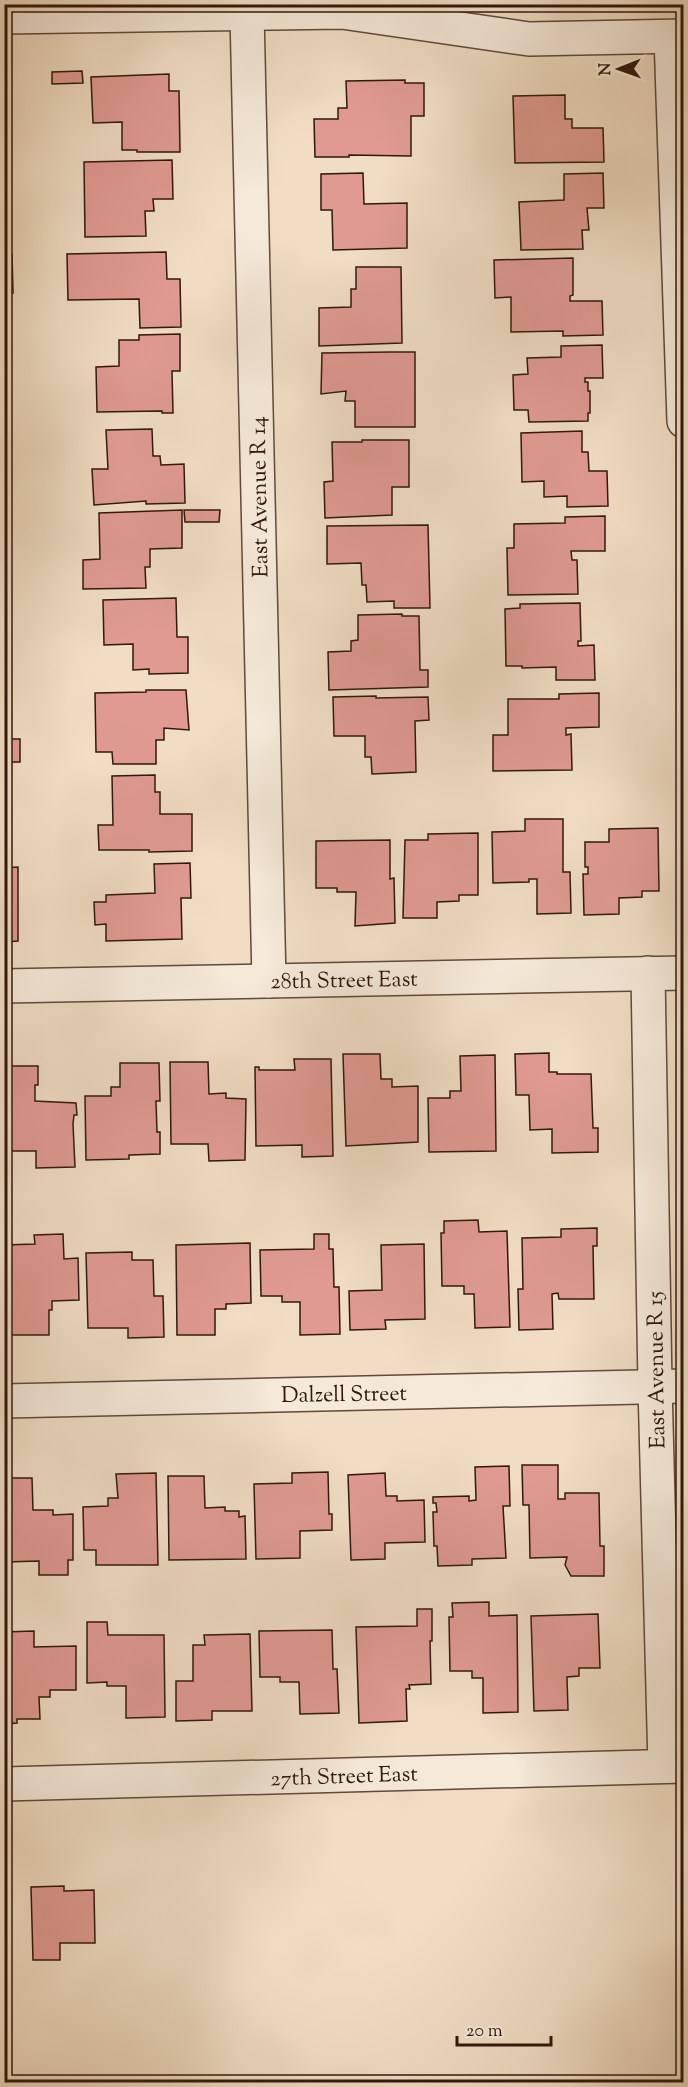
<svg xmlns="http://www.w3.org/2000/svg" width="688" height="2087" viewBox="0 0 688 2087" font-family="'Sorts Mill Goudy',serif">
<rect width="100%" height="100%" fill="#f0ddc4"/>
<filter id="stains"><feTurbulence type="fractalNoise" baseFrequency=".00333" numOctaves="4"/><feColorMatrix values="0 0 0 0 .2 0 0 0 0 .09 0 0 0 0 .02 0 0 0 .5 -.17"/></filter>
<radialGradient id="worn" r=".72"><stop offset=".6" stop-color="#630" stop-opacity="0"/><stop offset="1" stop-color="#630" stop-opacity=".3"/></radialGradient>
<g fill="#e09a92" stroke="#30180d" stroke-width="1.5">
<path d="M82,71L83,83L52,84V72Z"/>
<path d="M169,74V91H179L180,152H137V150H122V122L93,123L91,77Z"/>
<path d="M405,80V83H424V116H411V156L349,155V157H315L314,119H338V108H347L346,81Z"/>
<path d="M565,95V119H572V128H603L604,162L515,163L513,96Z"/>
<path d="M172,160L173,199H153L154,211H145L146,236L85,237L84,162Z"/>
<path d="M363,173L364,204L407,203V248L333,250L332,210H321V174Z"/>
<path d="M603,173L604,208H587L589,230H582L583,249L521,250L519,202L564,200V174Z"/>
<path d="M166,252L167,279H180L181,327L140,328L139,299L68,300L67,254Z"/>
<path d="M12,254L13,293H4V255Z"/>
<path d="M573,258V295L570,296V301H602L603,335L563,336V331L511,332V297L495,298L494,260Z"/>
<path d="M356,267H401L402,343L319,346V308L351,307V289H356Z"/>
<path d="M180,334V371H172L173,413H162V411L97,412L96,367L119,366V340H139V335Z"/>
<path d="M602,345L603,378H585V382H588V391H590V413H588V421L529,422L528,410H514L513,375L528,374L527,358L561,357V346Z"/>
<path d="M391,352H415V427H355V401H345L346,391L321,394L322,353Z"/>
<path d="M152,429L153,456H160L161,465L184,464L185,503L146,504V501L94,505L92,469H108L106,430Z"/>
<path d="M582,431V452H588L589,471H607L608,506L567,507V496L544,497V481L522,482L521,433Z"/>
<path d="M362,440H409V487H392V515L325,518L324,482L333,481L332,442H362Z"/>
<path d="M182,510V548L150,549V567H145L146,588L83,589V560L100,559L99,513Z"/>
<path d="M184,510H220L219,522H185Z"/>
<path d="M605,516V551H571L572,560H577L578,594L508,595L507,548H514V524L565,523V517Z"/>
<path d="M428,525L430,608H394V601L367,602L366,585H362L361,563L327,564V526Z"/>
<path d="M176,598L177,637H188V673L149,674V669L133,670V644L104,645L103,600Z"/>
<path d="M580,603L581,641H578V646L594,645L595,680H556V667L522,668V666H506L505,609L520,608V604Z"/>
<path d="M402,614V616H419L420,670H428V687L329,690L328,652L351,651V641L358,640V615Z"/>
<path d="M146,690H186L189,730L164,728V740H156V764H113L112,752H96L95,693L146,692Z"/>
<path d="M5,691L6,739H20V762H6L4,767Z"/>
<path d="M599,693V727L566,728V735L571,734L572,770L493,771V735H508V699H559V694Z"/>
<path d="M376,696V698L428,697L429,720L415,721L416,772L372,774L371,757H365V736H334L333,697Z"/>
<path d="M155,775V792H160V814H192V851L149,852V850H99L98,825H113L112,776Z"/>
<path d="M4,776H8L9,838H4Z"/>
<path d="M525,819H563V872H570L571,913L537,914V879H529V882L493,883L492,832L525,831Z"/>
<path d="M658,828L659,891H642V897L619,898V914L584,915L583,874H588V867H585V842H609V829Z"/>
<path d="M478,833V895H459V901L437,902V918H403L405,840H428V834Z"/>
<path d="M390,840V879L394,878L395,923L355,926L356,892H337V888H316V841Z"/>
<path d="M190,863L191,898H181L182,939L106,941V924L95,925L94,902H106V895L155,893L154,864Z"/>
<path d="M18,867V941L4,942V868Z"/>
<path d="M549,1053V1072H557V1074H591L593,1128H598V1152L552,1153V1129L530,1130L529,1095H516L515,1054Z"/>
<path d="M343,1054H380L381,1079H392V1087L418,1086V1142L346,1146Z"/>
<path d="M495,1055L496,1151L429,1152L428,1098H450V1091H461L460,1056Z"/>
<path d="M294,1059H331L333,1156L302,1157V1145L256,1146L255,1067H259V1070H295Z"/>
<path d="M170,1062H208L209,1094L226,1093V1098L246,1099L245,1160L209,1161L208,1144H171Z"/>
<path d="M120,1063H159L160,1101H156L157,1132H160V1154L129,1155V1159L86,1160L85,1096H111V1087H120Z"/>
<path d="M4,1066H38V1085H35V1101L76,1103L77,1115H74L73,1124L75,1167L36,1168V1151H4Z"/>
<path d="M478,1220L479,1232L507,1231L510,1327L475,1328L474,1294H464V1286H442L441,1233H444V1221Z"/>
<path d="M597,1228V1246H593L594,1299H559L558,1293L552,1294L553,1329L519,1330L518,1289H523L522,1238L561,1237V1229Z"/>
<path d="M63,1234L64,1259L78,1258L79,1300L52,1301V1310H49V1335H6L4,1245L35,1244L34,1235Z"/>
<path d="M314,1234H329V1249H333L334,1287H339L340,1334L300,1335V1302H282V1296H261L260,1250L314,1249Z"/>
<path d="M250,1243L251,1303L226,1304V1309H215V1335H177L176,1245Z"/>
<path d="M424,1244L425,1319L385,1320L386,1329L350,1330L349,1291L382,1290L381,1245Z"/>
<path d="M132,1252V1260H153L154,1296H163L164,1337L128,1338V1328H88L86,1253Z"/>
<path d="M522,1465H558V1499H565V1493H599L600,1546H604V1576H571L565,1565L567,1557L530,1558L529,1505H523Z"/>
<path d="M509,1466L510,1506H503L506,1558L472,1559V1565L438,1566L437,1546H434L433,1512H437L436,1503H433V1497L469,1496V1501L476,1500L475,1467Z"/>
<path d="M328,1472L329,1514H332V1530L300,1531V1558L256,1559L254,1484L292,1483V1473Z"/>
<path d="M156,1473L158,1565H96V1550H84L83,1507L108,1506V1498H118L116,1474Z"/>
<path d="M385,1473L386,1496H397V1501L424,1500L425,1542L385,1543V1559L351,1560L348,1475Z"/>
<path d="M168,1476H204L205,1508L225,1507V1511H239V1517L245,1516L246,1559L169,1560Z"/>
<path d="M4,1478H32L33,1510H53V1515L73,1514V1560H68V1575H39V1561L4,1562Z"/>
<path d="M489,1602V1616L517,1615L518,1712L483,1713V1678H472V1671H450L449,1617H453L452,1603Z"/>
<path d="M417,1609H432V1641H430L431,1684L409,1685L410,1689H406L407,1721L359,1723L356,1627L417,1626Z"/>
<path d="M598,1614L600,1668H579V1676L567,1677L568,1710L534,1711L531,1616Z"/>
<path d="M87,1622H107L108,1635H164L165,1717L126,1718V1686H107V1682L87,1683Z"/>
<path d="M332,1630L333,1669H337L339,1713L300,1714L299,1682H280V1677H260L259,1631Z"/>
<path d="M34,1631V1647L76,1646V1690H50V1697H39L40,1719H17V1723L4,1724V1632Z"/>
<path d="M250,1634L252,1711H212V1720L176,1721V1681H193V1645H205L204,1635Z"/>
<path d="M4,1875H7L8,1926H4Z"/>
<path d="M64,1886V1891L94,1890L95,1943H60V1960H33L31,1887Z"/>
</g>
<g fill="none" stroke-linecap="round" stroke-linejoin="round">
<defs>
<g id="minor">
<path d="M247,13L269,981"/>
<path d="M4,17L342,12L529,39L684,36"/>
<path d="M671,37L684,421"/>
<path d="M648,973L655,1386L665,1766"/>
<path d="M4,986L684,973"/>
<path d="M4,1401L684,1386"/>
<path d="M4,1784L684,1766"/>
</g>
</defs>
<use href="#minor" stroke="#60493b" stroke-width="36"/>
<use href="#minor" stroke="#f5e9d9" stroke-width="33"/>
</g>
<g text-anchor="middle" stroke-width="6" stroke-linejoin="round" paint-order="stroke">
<g font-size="22" fill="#30180d" stroke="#f5e9d9">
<text transform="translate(258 497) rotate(-91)" y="8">East Avenue R 14</text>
<text transform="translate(344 979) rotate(-1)" y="8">28th Street East</text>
<text transform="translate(655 1370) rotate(-91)" y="8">East Avenue R 15</text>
<text transform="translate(344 1393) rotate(-1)" y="8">Dalzell Street</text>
<text transform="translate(344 1775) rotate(-2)" y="8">27th Street East</text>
</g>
</g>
<rect width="688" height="2087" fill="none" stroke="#f0ddc4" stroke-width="24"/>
<rect x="6" y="6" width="676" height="2075" fill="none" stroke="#30180d" stroke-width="3"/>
<rect x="12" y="12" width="664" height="2063" fill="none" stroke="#30180d" stroke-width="1.5"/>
<g transform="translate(619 69) rotate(269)" stroke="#f5e9d9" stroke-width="4.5" paint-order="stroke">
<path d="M0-4.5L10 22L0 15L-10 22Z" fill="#30180d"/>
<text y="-9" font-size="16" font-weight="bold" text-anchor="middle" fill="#30180d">N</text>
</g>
<path d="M457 2036v9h94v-9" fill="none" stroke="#30180d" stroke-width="3"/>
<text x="466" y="2036" font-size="18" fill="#30180d" stroke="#f5e9d9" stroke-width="4.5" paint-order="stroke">20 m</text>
<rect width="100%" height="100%" filter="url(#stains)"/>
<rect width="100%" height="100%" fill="url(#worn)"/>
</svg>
